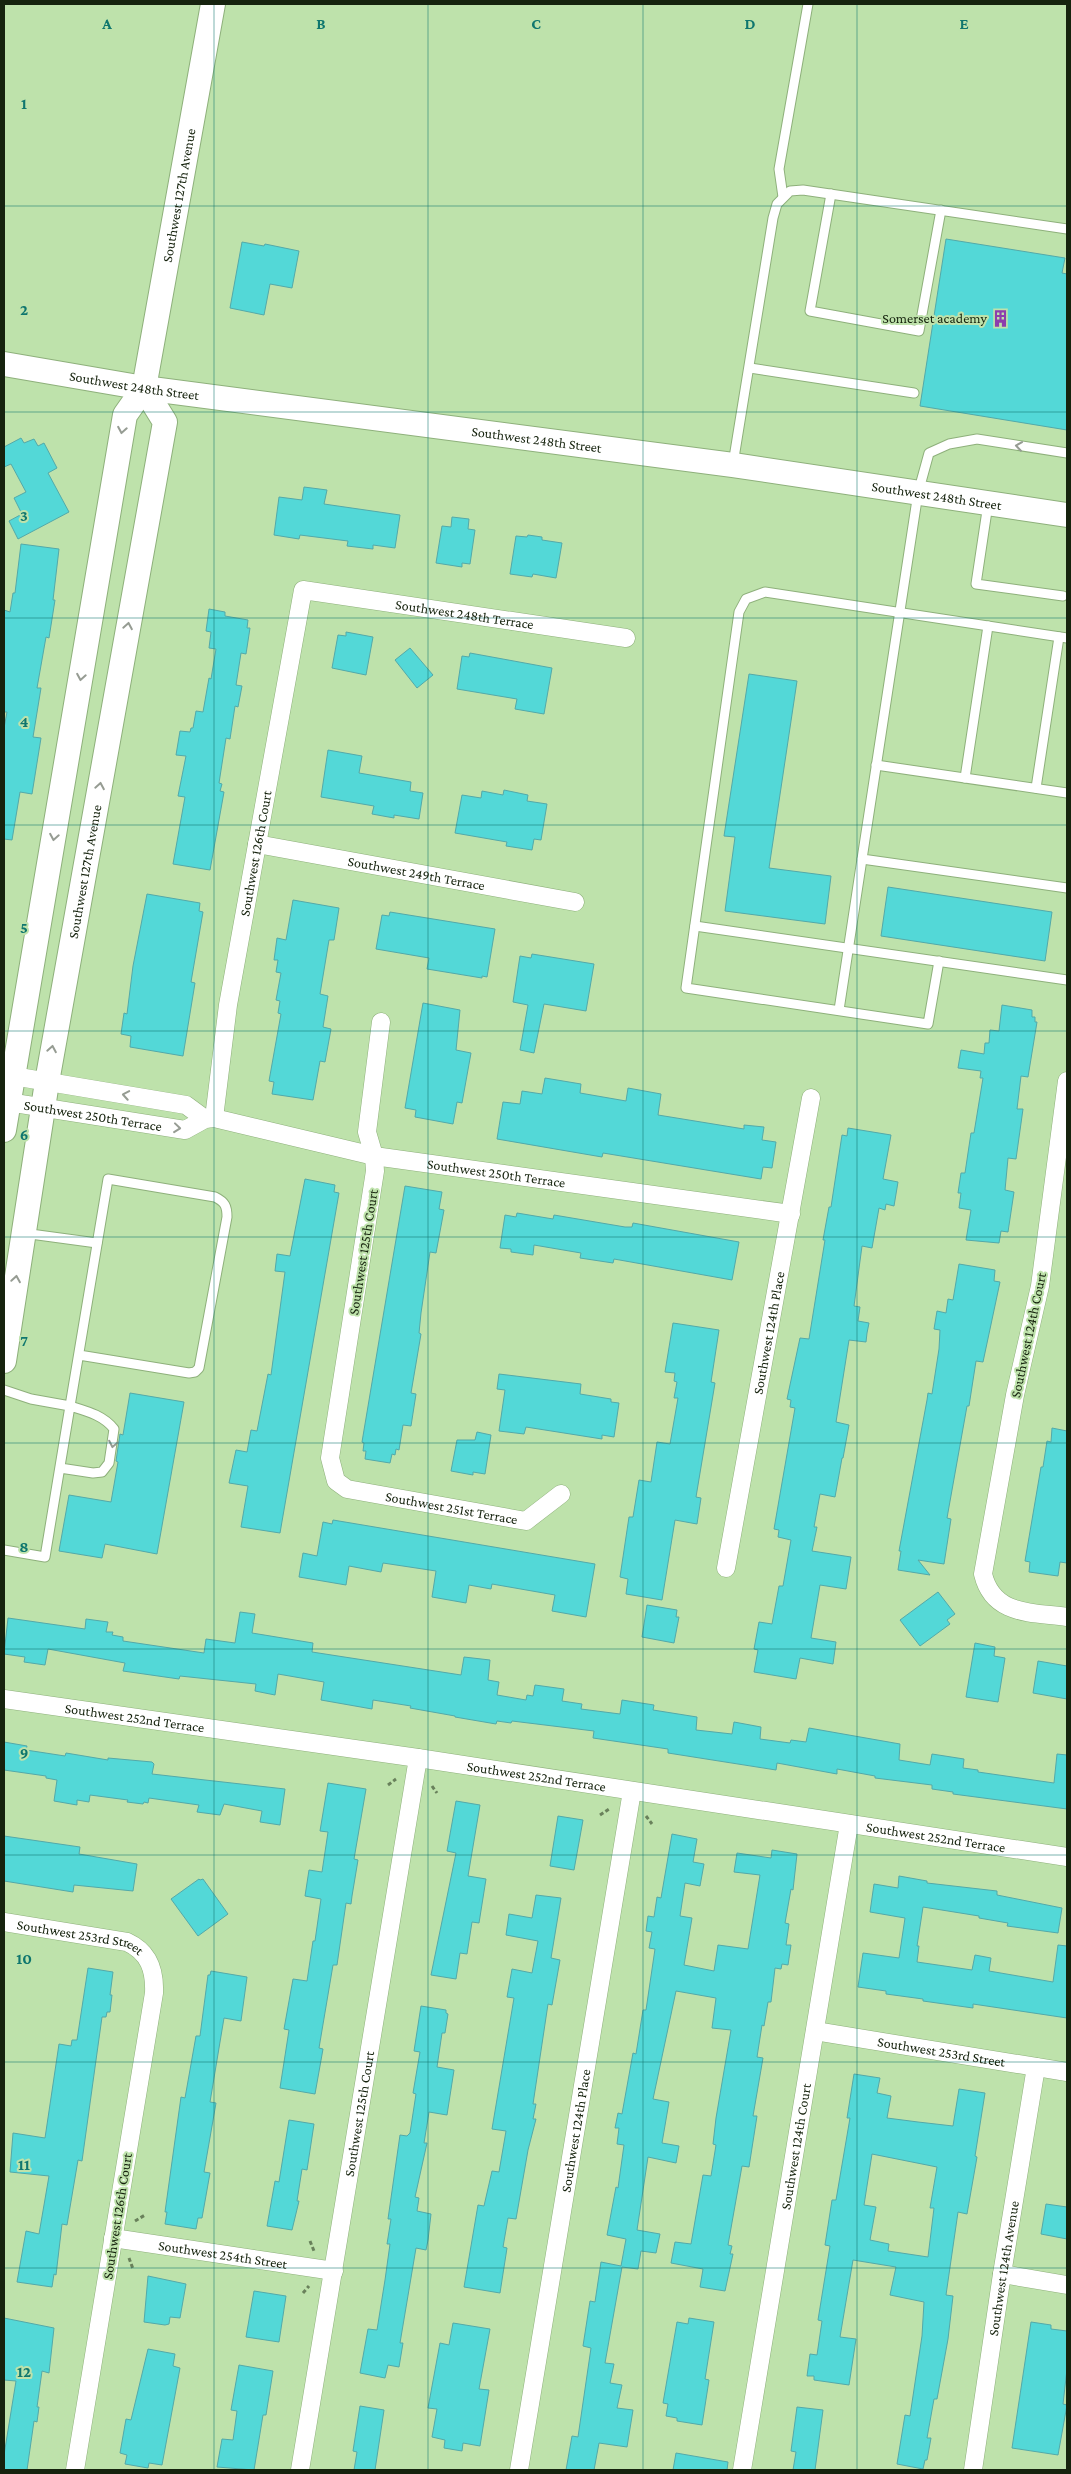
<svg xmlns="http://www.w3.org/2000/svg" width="1071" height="2474" viewBox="0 0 1071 2474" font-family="'Crimson Pro',serif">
<rect width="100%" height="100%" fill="#bee2ab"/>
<g fill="#53d8d7" stroke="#53a9a9" fill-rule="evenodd">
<path d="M946,239L1065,258L1062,273L1067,274V430L920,406Z"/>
<path d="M242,242L264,246L265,244L299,251L292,288L270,284L264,315L230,308Z"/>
<path d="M21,438L24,443L34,439L38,446L44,443L57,468L48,473L69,512L18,539L9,521L22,514L14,498L26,492L11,464L4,467V447Z"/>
<path d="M304,487L327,490L324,504L400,515L395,548L373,545V549L347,546L348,541L300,535L299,539L274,535L279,497L302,500Z"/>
<path d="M452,517L469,519L468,529L475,530L470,564L462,563V567L436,563L442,526L451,527Z"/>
<path d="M528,535L542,537V540L562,543L556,578L533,574L532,577L510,574L516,536L527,537Z"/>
<path d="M21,544L59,549L53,600H55L49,638L46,637L37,688H41L33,737L41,738L32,794L20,792L12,840L4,839V728L7,712H4V610L10,612L13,593H15Z"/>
<path d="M209,609L225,612V616L248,620L247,628H250L246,654L241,653L236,685L242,686L238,707L235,706L230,739L226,738L219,783L222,784L220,791L224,792L210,870L173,864L185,797L178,796L186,756L176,755L180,731L190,732L191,728H193L196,711L203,712L209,678L211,679L216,649L209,648L211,632L206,631Z"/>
<path d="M346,632L373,637L366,675L332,668L338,635L346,636Z"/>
<path d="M410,648L433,675L417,688L395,660Z"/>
<path d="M470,653L552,668L544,714L515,709L517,699L457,689L462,656L469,657Z"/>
<path d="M749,674L797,681L769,868L831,876L825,924L725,911L735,837L724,836Z"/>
<path d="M328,750L362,756L359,773L411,782L410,791L423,793L419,819L394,815V818L372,814L374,806L321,797Z"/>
<path d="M504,790L528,795L527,801L547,804L541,840L534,839L532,850L506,846L507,842L455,833L462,795L481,798L482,791L503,795Z"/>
<path d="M888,887L1052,912L1045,961L881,936Z"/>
<path d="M147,894L200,903L199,911L203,912L191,982L195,983L183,1056L130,1047L131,1036L121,1034L124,1013L127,1014L133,966Z"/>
<path d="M293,900L339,908L334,940H329L320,994L328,996L323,1027L331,1029L325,1062L320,1061L313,1100L272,1094L274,1082L269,1081L281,1014L278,1013L280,1001L276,1000L281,973L276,972L278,960H274L277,938L286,940Z"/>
<path d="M390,912L495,929L487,977L482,976V978L427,969L429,958L376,949L382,915L389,916Z"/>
<path d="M532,954L594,964L586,1011L544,1004L534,1053L520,1050L528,1005L513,1002L520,956L531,958Z"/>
<path d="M423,1003L460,1010L456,1050L471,1053L462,1103L457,1102L453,1124L415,1117L416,1110L405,1108Z"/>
<path d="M1002,1005L1032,1010V1017H1035V1022H1037L1028,1077L1021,1076L1017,1109H1023L1016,1159L1008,1158L1005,1190L1014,1192L1008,1232L1001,1231L999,1243L966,1240L971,1210L959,1208L961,1193H958L961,1173H965L971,1133H974L983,1078H980L981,1071L958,1068L961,1050L984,1054L985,1043H989L990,1030L999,1031Z"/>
<path d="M545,1078L581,1084L580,1093L626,1101L628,1088L661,1094L658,1115L744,1129V1125L764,1127L762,1140L776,1142L772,1168L763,1167L761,1179L603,1153L602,1157L497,1139L503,1102L520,1104L522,1091L542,1094Z"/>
<path d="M848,1128L891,1135L883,1179L898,1182L894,1206L886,1204L885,1210L879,1208L872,1248L862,1246L854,1306L860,1307L858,1321L869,1323L867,1333L866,1342L849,1340L836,1422L849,1425L843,1458H842L835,1497L820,1494L814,1527H817L812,1551L851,1557L846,1589L820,1585L811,1638L836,1642L833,1664L800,1658L796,1679L754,1672L758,1650L754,1649L759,1622L772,1624L779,1586H783L791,1540L778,1537L779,1530L774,1529L795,1408L790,1407L791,1400L787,1399L800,1338L809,1339L825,1240H823L829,1207H831L842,1135L847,1136Z"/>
<path d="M305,1179L335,1185L334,1192L339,1193L280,1533L241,1527L248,1486L229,1483L236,1450L247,1452L251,1430L257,1431L268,1374L271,1375L285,1272L275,1271L277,1254L290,1256Z"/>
<path d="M405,1186L442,1192L439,1209L444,1210L436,1253L430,1252L421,1313L419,1333L421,1334L411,1393L416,1394L411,1426L403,1425L399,1450L396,1449L395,1455L392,1454L390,1463L365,1459L366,1451H363L364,1443L362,1442Z"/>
<path d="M517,1213L553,1219L554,1215L625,1227H632L633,1223L739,1242L732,1280L614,1259L613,1263L580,1258L581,1253L534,1245L533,1255L511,1252V1249L500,1248L505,1215L516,1217Z"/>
<path d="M959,1264L995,1270L994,1281L1000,1282L983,1362L976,1361L969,1406H967L947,1518L951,1519L944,1564L918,1560L930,1575L898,1570L901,1551H899L927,1400L928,1393L932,1394L939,1349L940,1330L934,1329L937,1311L946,1313L948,1299L953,1300Z"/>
<path d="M673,1323L719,1330L711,1382L715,1383L696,1497L701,1498L697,1524L675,1520L662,1600L626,1594L628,1579L620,1577L629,1517H633L639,1480L651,1482L657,1442L670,1444L678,1398H674L677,1382L674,1381L675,1373L665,1372Z"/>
<path d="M499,1374L581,1384L580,1394L611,1399V1402L619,1403L614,1437L602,1435V1439L526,1427L524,1434L499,1431L505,1390L497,1389Z"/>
<path d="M130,1393L184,1402L157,1554L105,1544L102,1558L59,1551L69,1495L111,1502L118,1462L116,1461L120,1434L123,1435Z"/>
<path d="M1052,1428L1067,1431V1563L1060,1562L1058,1576L1029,1572L1030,1562L1025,1561L1041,1467H1043L1047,1441L1051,1442Z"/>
<path d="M477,1432L491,1435L485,1474L473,1472V1475L451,1471L457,1440H475Z"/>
<path d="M333,1520L595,1564L586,1617L552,1611L555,1595L492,1584L491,1589L469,1585L466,1603L432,1597L436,1571L383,1563L381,1572L349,1566L346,1585L299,1577L303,1553L317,1556L323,1522L332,1524Z"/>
<path d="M938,1592L955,1614L947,1620L950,1624L920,1646L900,1620Z"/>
<path d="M647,1605L677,1610L676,1617H679L674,1643L642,1637Z"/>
<path d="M240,1612L255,1614L252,1633L313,1643L312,1652L461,1675L464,1657L490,1660L488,1680L499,1682L497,1695L526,1700L527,1695L533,1696L535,1685L564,1689L562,1701L582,1704L581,1709L620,1714L622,1700L654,1705L653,1710L697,1717L696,1730L732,1734L734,1722L761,1727L760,1739L790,1743L791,1740L806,1742L809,1728L900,1744L899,1760L930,1765L932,1754L964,1759L963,1768L978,1770V1772L1054,1783L1057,1754L1067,1755V1809L953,1794V1792L932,1789V1785L875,1778V1776L837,1769V1774L777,1763L776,1770L668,1753V1749L593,1738L594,1731L512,1721L511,1723L497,1721L496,1724L455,1717V1716L410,1708L411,1706L373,1700L372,1709L321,1700L324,1682L278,1674L275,1695L255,1691L256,1684L180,1676L179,1679L123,1671L125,1663L48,1649L45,1665L24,1662L25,1657L4,1654L8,1618L85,1629L86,1619L108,1622L106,1632H113L112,1635L123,1637V1641L204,1653L206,1639L235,1643Z"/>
<path d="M975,1643L995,1647L994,1656L1005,1658L998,1702L966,1697Z"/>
<path d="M1038,1661L1067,1666V1699L1033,1693Z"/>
<path d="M4,1742L27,1746L26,1750L65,1756L66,1753L108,1760V1758L152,1762L154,1764L152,1774L285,1789L280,1825L260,1822L262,1811L224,1804L220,1815L197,1812L199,1805L149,1798L148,1803L144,1802L143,1804L127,1802L128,1800L90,1795L89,1802L77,1800V1805L54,1801L57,1780L46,1778V1776L4,1770Z"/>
<path d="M328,1783L366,1789L354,1859L358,1860L352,1896L351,1904L346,1903L337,1965H333L319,2048L323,2049L315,2094L280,2088L289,2030L284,2029L293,1979L307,1981L313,1941H315L321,1899L305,1896L309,1870L322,1872L328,1832L320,1831Z"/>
<path d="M456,1801L480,1805L468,1876L486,1879L479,1923L472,1922L467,1954L460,1953L456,1979L431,1975L456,1853L447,1851Z"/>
<path d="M558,1816L583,1820L574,1870L550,1866Z"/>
<path d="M672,1834L697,1839L693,1862L704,1864L700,1886L685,1883L680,1916L692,1918L684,1965L714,1971L718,1945L748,1949L760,1875L734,1872L737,1853L771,1858L772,1850L797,1854L793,1890L791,1889L785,1923L789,1924L786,1945H791L788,1965L782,1964L781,1969L775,1968L771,2002H768L764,2026L762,2025L757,2057L763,2058L753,2116H757L749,2167L742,2166L728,2245L732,2246L730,2254H733L725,2291L700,2287L703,2269L671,2263L675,2242L691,2244L703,2175L711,2176L716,2145L713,2144L716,2118L731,2030L712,2028L716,1998L676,1991L653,2099L669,2102L662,2143L679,2146L676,2163L648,2157L637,2230L660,2234L656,2253L641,2251L638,2269L622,2267L605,2363L614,2364L610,2383L622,2385L617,2408L633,2410L627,2447L599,2443L594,2470H566L572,2436L578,2437L591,2348L583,2346L590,2301L595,2302L601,2262L621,2266L626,2239L607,2235L616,2187L618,2188L624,2145L617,2144L619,2128H615L618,2113L622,2114L633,2053L636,2054L643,2010H646L655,1949L649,1948L652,1932L646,1931L648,1916L654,1917L657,1897L661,1898Z"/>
<path d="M4,1836L80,1847L79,1854L137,1864L133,1891L74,1885L73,1892L4,1881Z"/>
<path d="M899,1876L927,1881V1883L997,1891V1895L1062,1908L1058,1933L1007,1926L1008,1923L979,1918V1916L923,1907L917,1946H919L917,1962L972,1970L975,1955L991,1958L989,1971L1053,1982L1058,1945L1067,1946V2018L973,2004V2008L923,2001V1999L886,1994V1991L858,1987L863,1953L899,1958L905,1918L870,1912L874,1884L898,1888Z"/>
<path d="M199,1879L200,1880L203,1879L228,1914L198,1936L171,1899Z"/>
<path d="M536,1895L561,1898L551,1958L560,1960L552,2005L548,2004L533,2104H536L533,2119H536L528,2150L516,2219L508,2218L503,2247L507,2248L500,2293L464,2287L478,2205L484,2206L492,2171L499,2172L506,2131L492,2129L514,1998L507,1997L512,1969L532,1973L538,1941L506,1935L509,1914L532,1918Z"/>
<path d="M88,1968L113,1972L110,1995H112L110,2012H107L106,2017H102L82,2161L78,2160L67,2225L62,2224L56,2275L54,2274L52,2287L17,2282L26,2231L39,2234L49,2176L10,2172L13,2133L45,2138L59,2044L71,2046L72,2040H77Z"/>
<path d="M211,1971L247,1977L241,2021L224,2018L210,2102L216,2103L204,2172L210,2173L202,2218H198L196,2229L165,2224L167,2212H165L181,2097L185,2098L196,2036H200L208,1975H210Z"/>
<path d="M421,2006L446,2010V2013L448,2014L445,2033H442L437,2067L454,2070L447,2115L429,2112L424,2143H427L415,2197L419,2198L417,2211L431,2214L428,2240L426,2250L416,2248L400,2343H403L399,2367L388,2365L385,2378L360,2373L368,2329L377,2330L385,2280L390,2244H387L391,2219H388L400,2135L407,2136L410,2133L416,2094L413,2093L420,2052L414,2051Z"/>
<path d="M854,2074L880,2078L877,2093L891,2096L887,2118L918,2122L953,2126L959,2089L985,2093L975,2156L977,2157L967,2214L958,2212L946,2295L953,2296L948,2339L937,2399H934L927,2438H931L927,2460H925L923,2469L897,2464L905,2415L910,2416L922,2336L924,2302L890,2295L896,2267L853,2260L840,2337L856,2339L849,2385L814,2380V2376H807L810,2354L817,2355L822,2321L818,2320L830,2246L825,2245L832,2200H836L850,2118H847ZM872,2154L937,2167L930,2208H934L928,2257L888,2251L889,2244L870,2240L876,2207L864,2205Z"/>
<path d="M289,2120L314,2124L307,2170L302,2169L297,2201H299L292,2230L267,2226L275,2181L279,2182Z"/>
<path d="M1046,2204L1067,2207V2239L1041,2234Z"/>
<path d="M148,2276L186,2284L180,2318L170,2317L169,2324L165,2325L144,2322Z"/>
<path d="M254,2291L286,2296L279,2342L246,2337Z"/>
<path d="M4,2318L54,2328L49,2373L42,2371L37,2407H39L37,2422L34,2421L27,2470H4V2455L16,2381L4,2380Z"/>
<path d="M689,2318L714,2322L705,2379L709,2380L702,2425L677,2421V2418L666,2416L668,2404L663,2403L677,2322L688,2324Z"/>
<path d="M1031,2322L1051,2325V2329L1067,2331V2369L1063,2404L1067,2405L1058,2455L1012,2448Z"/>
<path d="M453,2323L490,2329L479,2389L489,2390L480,2446L463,2443L462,2451L444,2448L445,2440L432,2437L437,2409L428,2408L440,2343L449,2345Z"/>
<path d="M148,2349L175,2354L173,2366L180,2368L162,2465L149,2463L148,2468L125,2464L127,2455L120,2453L126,2419L131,2420Z"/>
<path d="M239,2365L273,2371L266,2415H263L254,2470L217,2467L222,2439L233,2440L237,2411L231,2410Z"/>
<path d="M360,2406L384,2410L375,2470H354L357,2452L353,2451Z"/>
<path d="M797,2407L823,2410L815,2470H793L796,2452L791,2451Z"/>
<path d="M676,2453L728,2462L727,2470H673Z"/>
</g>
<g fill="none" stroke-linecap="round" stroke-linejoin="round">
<defs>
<g id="lane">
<path d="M831,194L810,311L919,331L941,210"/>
<path d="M783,197L779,169L808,4"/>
<path d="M750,368L914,393"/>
<path d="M1067,453L977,439L949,444L929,453L918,493L862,859L1067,888"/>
<path d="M733,464L773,218L777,204L790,191L803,190L1067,229"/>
<path d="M988,504L976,584L1063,596"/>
<path d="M876,765L1067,793"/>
<path d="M965,778L988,626"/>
<path d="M1036,788L1059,637"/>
<path d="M695,926L1067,980"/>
<path d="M939,961L928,1024L686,988L739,612L746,599L765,592L1067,638"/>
<path d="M839,1010L862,859"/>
<path d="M23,1233L97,1243"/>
<path d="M4,1390L31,1399L70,1406C83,1330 95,1254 108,1179L215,1197C225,1202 227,1206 227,1217L199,1368L195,1372L189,1373L79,1355"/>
<path d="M4,1550L45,1557L70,1406C86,1411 103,1415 114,1429L109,1463L102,1472L93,1473L60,1468"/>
</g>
<g id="street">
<path id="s1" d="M257,844L575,902"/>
<path id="s2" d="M381,1022L367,1132L374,1156L375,1171L330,1458L336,1481L347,1489L526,1521L561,1494"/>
<path d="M13,1076L186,1105L205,1119"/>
<path d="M1067,1081L1040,1286L1015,1395L983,1574C993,1616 1032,1612 1067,1617"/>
<path id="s3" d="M8,1102L185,1130L205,1119L214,1118L374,1156L791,1214"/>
<path id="s4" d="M214,1118L228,1005L303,590L626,638"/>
<path id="s5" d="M726,1568L811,1098"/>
<path id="s6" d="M4,1699L418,1758L1067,1857"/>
<path id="s7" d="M4,1922L127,1942C149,1952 155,1970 154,1993L75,2470"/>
<path id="s8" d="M815,2031L1067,2072"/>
<path id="s9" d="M113,2238L334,2271"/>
<path d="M1002,2274L1067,2285"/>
<path id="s10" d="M300,2470L418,1758"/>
<path id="s11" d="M519,2470L632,1791"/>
<path id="s12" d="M742,2470L849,1824"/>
<path id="s13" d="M973,2470L1002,2274L1036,2067"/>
</g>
<g id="secondary">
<path id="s14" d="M4,364L144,388L733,465L1067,515"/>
<path id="s15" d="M4,1130L125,415L144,388L213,4"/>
<path id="s16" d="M4,1361L47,1082L165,422L144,388"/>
</g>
</defs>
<use href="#lane" stroke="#8eb07b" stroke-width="11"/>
<use href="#street" stroke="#8eb07b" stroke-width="19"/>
<use href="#secondary" stroke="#8eb07b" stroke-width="26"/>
<g stroke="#69815b" stroke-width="3" stroke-dasharray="4 2.5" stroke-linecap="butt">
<path d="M388,1785L396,1779"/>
<path d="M432,1786L437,1793"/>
<path d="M600,1815L609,1809"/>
<path d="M646,1816L652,1824"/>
<path d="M135,2221L145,2215"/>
<path d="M310,2241L314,2251"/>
<path d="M129,2258L133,2269"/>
<path d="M303,2293L309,2286"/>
</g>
<use href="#lane" stroke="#fff" stroke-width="9"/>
<use href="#street" stroke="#fff" stroke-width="18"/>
<use href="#secondary" stroke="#fff" stroke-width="24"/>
</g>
<defs><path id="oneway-chevron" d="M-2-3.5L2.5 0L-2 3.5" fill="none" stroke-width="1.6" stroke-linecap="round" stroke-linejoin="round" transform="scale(1.25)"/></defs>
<g stroke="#969c93">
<use href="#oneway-chevron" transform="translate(122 430) rotate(100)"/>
<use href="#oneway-chevron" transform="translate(1019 446) rotate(-172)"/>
<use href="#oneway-chevron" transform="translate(128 626) rotate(-80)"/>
<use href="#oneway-chevron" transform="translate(81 677) rotate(100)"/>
<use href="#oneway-chevron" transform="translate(100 786) rotate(-80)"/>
<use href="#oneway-chevron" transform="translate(54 837) rotate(100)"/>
<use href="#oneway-chevron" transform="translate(52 1049) rotate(-80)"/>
<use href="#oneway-chevron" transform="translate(126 1095) rotate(-170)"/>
<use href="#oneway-chevron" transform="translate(177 1128) rotate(6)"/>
<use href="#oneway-chevron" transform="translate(16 1279) rotate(-81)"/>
<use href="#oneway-chevron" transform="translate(113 1444) rotate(101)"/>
</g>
<path fill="none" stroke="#0f766e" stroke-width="1" stroke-opacity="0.55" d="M214,4V2470M428,4V2470M643,4V2470M857,4V2470M4,206H1067M4,412H1067M4,618H1067M4,825H1067M4,1031H1067M4,1237H1067M4,1443H1067M4,1649H1067M4,1855H1067M4,2062H1067M4,2268H1067"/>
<defs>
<symbol id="building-bare" viewBox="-9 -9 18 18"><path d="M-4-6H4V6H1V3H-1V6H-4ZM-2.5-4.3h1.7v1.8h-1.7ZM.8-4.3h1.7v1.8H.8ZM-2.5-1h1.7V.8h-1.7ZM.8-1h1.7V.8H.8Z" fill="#8c3dad" stroke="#bee2ab" stroke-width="2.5" paint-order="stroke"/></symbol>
</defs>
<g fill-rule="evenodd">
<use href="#building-bare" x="988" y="306" width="25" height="25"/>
</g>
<g text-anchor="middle" stroke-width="4" stroke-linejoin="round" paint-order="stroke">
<g font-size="14" fill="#16230e" stroke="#bee2ab">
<text dy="5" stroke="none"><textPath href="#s15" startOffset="954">Southwest 127th Avenue</textPath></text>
<text dy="5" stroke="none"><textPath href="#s14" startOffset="132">Southwest 248th Street</textPath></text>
<text dy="5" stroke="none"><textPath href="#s14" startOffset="538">Southwest 248th Street</textPath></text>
<text dy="5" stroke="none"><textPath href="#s14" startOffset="942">Southwest 248th Street</textPath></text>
<text dy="5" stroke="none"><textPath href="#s4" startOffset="699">Southwest 248th Terrace</textPath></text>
<text dy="5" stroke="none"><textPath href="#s4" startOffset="268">Southwest 126th Court</textPath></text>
<text dy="5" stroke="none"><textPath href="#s16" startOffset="496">Southwest 127th Avenue</textPath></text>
<text dy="5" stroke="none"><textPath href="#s1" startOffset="162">Southwest 249th Terrace</textPath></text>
<text dy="5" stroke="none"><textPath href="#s3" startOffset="86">Southwest 250th Terrace</textPath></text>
<text dy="5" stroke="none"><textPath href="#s3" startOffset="499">Southwest 250th Terrace</textPath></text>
<text transform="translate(363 1252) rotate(-81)" y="5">Southwest 125th Court</text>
<text dy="5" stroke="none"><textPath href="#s5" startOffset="239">Southwest 124th Place</textPath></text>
<text transform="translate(1028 1335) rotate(-78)" y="5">Southwest 124th Court</text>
<text dy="5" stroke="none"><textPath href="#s2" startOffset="585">Southwest 251st Terrace</textPath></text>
<text dy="5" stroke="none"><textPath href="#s6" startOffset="132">Southwest 252nd Terrace</textPath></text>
<text dy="5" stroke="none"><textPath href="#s6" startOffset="538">Southwest 252nd Terrace</textPath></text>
<text dy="5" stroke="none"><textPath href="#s6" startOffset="942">Southwest 252nd Terrace</textPath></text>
<text dy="5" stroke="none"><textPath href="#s7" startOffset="78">Southwest 253rd Street</textPath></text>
<text dy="5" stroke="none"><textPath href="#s8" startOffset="128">Southwest 253rd Street</textPath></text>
<text dy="5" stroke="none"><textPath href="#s10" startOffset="361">Southwest 125th Court</textPath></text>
<text dy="5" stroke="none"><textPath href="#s11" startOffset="344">Southwest 124th Place</textPath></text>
<text dy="5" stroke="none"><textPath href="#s12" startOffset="328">Southwest 124th Court</textPath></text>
<text transform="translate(117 2216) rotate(-81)" y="5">Southwest 126th Court</text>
<text dy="5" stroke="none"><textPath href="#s9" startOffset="111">Southwest 254th Street</textPath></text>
<text dy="5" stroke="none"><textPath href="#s13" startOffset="204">Southwest 124th Avenue</textPath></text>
</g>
<g font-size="14" fill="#16230e" stroke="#bee2ab" text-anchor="end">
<text x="987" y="323">Somerset academy</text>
</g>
</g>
<g font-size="16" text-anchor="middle" font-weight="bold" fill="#0f766e" stroke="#bee2ab" stroke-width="4" stroke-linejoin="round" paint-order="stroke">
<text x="107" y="29">A</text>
<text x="321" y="29">B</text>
<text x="536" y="29">C</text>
<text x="750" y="29">D</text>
<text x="964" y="29">E</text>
<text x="24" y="109">1</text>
<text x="24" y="315">2</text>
<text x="24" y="521">3</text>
<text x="24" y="727">4</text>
<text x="24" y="933">5</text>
<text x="24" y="1140">6</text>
<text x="24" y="1346">7</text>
<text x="24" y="1552">8</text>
<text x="24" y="1758">9</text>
<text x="24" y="1964">10</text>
<text x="24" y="2170">11</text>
<text x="24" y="2377">12</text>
</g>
<rect width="1071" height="2474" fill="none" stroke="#16230e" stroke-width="10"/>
</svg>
